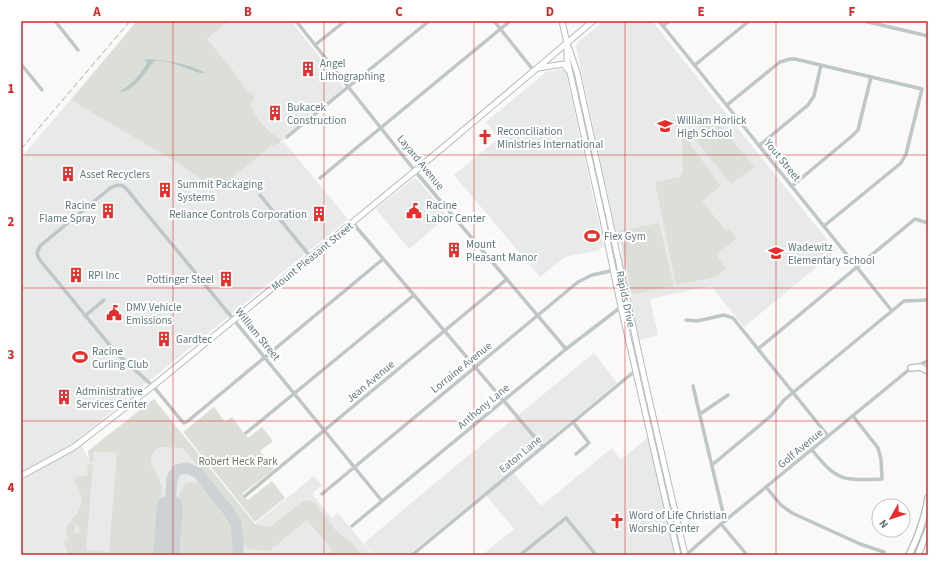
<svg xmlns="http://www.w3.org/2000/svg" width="949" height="576" viewBox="0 0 949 576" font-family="'Source Sans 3',sans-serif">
<rect width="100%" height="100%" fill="#faf9f8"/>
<g fill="#e8e9e9">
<path d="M137,21H291L344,88L280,143L284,142L348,219L78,439L89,460L88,451L154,399L255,524L314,476L322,485L312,494L332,518L338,513L373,555H21V158Z"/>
<path d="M604,21H652L836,251L744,327L711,286L650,299L658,335L637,341L631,303L621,255L622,251L621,245L618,242L576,47L577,43Z"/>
<path d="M563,69L566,72L604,247L599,248L600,250L565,257L540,277L454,175L499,138L486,122L546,72Z"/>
<path d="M416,178L448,216L409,249L376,209L413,179Z"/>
<path d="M594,353L617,383L511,470L541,506L612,448L621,460L648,437L676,555H482L514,529L484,493L408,555H374L364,543L441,478Z"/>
</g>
<g fill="#dbdfd7">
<path d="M137,21H229L207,39L234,72L247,92L252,93L255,99L250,105C257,119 265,130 279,138L280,143L271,146L218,189L201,179L178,163L71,100Z"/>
<path d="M713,117L754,167L731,184L691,134Z"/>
<path d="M684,136L721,186L702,201L726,231L729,229L737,238L716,255L726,269L716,277L676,285L655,182L680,177L683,172L682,137Z"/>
<path d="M659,223L674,286L632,294L619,231Z"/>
<path d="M154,399L255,524L270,527L305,500L310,501L315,503L336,531L353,544L362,555H326L332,550L307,520L269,551L248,549L243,543L240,525L235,512L183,448L161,447L155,450L151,457V465L157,474L162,487L157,555H68L64,542L69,539C65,532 65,527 71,521L76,526L74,530L75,533H79V527L77,526L71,520C87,505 82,494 73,477L86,481L75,476H87L88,464L93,465L90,500L89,501L90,502L86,550L109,552L117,453L94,451L93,462H90L88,451Z"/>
<path d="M214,407L225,422L232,417L248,438L262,427L273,441L260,451L274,469L242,494L248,500L272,481L285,498L255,522L183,432Z"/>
<path d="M190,482H196L202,486L225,515L232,529L233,555H175L179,496L184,485Z"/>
</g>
<path fill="#b7c8c9" d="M145,59C164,60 189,63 205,73C198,74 190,69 183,67C174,64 164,60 154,61C145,73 135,92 118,92C131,86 140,75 147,63Z"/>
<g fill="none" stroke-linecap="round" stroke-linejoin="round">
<path stroke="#cdd2d4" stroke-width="11" d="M170,508L172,478L177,470L187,468L198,473L229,512L236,524L238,542V555"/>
<path stroke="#cdd2d4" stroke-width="26" d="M166,555L170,508"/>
<defs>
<g id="secondary">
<path d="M562,21L567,43L577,72L646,386L685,555"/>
<path d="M567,44V59L603,220L621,307L678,555"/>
<path d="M538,68L564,64L568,70"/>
<path d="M21,476L74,447L153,386L415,171L593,21"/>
</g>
<g id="primary">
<path d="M911,368L920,367L928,371"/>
<path d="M909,555C918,537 925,517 928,498"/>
<path d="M918,555L928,529"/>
</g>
</defs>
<use href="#secondary" stroke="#b3bcbf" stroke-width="7"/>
<use href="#primary" stroke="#b2babd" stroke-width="8"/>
<g stroke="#bec6c8" stroke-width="3.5">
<path d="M55,21L78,50"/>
<path d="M296,21L415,171L566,349"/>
<path d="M494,21L534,71"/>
<path d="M659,21L892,311"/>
<path d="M864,21L928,36"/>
<path d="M663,26L669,21"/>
<path d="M315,45L345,21"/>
<path d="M21,64L42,90"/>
<path d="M695,65L749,21"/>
<path d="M727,105L780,62L790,59H795L922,89L906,154L901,163L824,226"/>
<path d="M287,137L429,21"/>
<path d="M760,145L808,105L814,96L821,65"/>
<path d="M320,178L510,21"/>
<path d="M792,186L852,136L858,130L871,77"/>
<path d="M260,195L310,256"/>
<path d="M352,222L543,447"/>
<path d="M85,316L104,300"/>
<path d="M686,320L697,321L724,315L733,318L828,436"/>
<path d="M758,349L915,219L928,223"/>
<path d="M693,386L725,521"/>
<path d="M700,414L728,395"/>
<path d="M573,422L589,443L576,454"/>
<path d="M246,433L414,295"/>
<path d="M812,450C838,482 842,480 882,479L881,459L878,448L853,416"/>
<path d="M712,465L772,415L784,400L904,301L928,300"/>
<path d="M766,487L781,505L792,513L860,544L884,552"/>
<path d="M322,494L578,282L592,275L620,269"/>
<path d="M245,496L507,279"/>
<path d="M382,501C315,418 247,336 180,254C165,236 151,219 137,202C133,197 128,189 123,186C117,184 113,186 109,189L40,246L37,253L39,259L117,354L153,386L181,420L184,423L188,421L383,259"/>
<path d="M721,524L747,555"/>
<path d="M352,526L566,349L621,307L628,306"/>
<path d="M412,555L635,371L642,369"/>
<path d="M520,555L566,518L596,555"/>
<path d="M686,555L721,524L911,368L928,361"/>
</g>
<use href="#secondary" stroke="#fff" stroke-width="5"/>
<use href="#primary" stroke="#fff" stroke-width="5.5"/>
<path stroke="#a0abaf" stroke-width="1" stroke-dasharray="6 3" stroke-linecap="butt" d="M21,149L130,21"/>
</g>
<path fill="none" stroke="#d62828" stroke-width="1" stroke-opacity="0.55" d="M173,21V555M324,21V555M474,21V555M625,21V555M776,21V555M21,155H928M21,288H928M21,421H928"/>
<defs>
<symbol id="building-bare" viewBox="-9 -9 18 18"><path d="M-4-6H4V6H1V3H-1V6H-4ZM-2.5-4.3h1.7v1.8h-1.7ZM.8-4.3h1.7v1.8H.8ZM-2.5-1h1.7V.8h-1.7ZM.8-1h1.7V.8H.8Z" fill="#e62f2c" stroke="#fff" stroke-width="2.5" paint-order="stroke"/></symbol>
<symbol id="school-bare" viewBox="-9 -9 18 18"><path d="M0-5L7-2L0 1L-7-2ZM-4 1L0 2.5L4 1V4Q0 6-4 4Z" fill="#e62f2c" stroke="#fff" stroke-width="2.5" paint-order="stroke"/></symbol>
<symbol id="church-bare" viewBox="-9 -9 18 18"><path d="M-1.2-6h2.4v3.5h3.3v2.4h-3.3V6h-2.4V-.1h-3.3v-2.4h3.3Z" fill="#e62f2c" stroke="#fff" stroke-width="2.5" paint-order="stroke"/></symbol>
<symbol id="civic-bare" viewBox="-9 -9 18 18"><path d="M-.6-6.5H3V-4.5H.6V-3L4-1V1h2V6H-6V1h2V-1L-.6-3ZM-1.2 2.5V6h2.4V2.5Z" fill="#e62f2c" stroke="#fff" stroke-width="2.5" paint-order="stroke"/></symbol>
<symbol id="stadium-bare" viewBox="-9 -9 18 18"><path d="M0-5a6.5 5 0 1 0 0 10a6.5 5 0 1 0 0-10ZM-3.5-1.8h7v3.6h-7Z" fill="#e62f2c" stroke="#fff" stroke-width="2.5" paint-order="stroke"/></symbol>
</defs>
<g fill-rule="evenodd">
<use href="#building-bare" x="297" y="58" width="22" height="22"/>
<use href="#building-bare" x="264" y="102" width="22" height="22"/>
<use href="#school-bare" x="654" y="115" width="22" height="22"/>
<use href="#church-bare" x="474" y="126" width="22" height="22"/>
<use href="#building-bare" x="57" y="163" width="22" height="22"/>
<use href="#building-bare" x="154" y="179" width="22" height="22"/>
<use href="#building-bare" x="97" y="200" width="22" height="22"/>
<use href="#civic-bare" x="403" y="200" width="22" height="22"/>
<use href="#building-bare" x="308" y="203" width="22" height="22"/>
<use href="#stadium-bare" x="581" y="225" width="22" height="22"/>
<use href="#building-bare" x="443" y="239" width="22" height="22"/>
<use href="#school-bare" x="765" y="242" width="22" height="22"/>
<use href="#building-bare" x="65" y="264" width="22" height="22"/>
<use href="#building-bare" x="215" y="268" width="22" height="22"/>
<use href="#civic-bare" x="103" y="302" width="22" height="22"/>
<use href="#building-bare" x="153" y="328" width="22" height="22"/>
<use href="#stadium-bare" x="69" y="346" width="22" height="22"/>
<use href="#building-bare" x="53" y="386" width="22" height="22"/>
<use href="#church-bare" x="606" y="510" width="22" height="22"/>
</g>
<g text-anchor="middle" stroke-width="4" stroke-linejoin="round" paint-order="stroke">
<g font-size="11" fill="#5f777d" stroke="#fff" text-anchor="start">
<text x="320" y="67">Angel<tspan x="320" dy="13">Lithographing</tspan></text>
<text x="287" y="111">Bukacek<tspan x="287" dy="13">Construction</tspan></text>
<text x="677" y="124">William Horlick<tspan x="677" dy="13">High School</tspan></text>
<text x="497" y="135">Reconciliation<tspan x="497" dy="13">Ministries International</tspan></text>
<text x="80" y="178">Asset Recyclers</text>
<text x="177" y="188">Summit Packaging<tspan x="177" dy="13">Systems</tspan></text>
<text x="96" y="209" text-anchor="end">Racine<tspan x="96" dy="13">Flame Spray</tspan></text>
<text x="426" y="209">Racine<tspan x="426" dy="13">Labor Center</tspan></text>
<text x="307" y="218" text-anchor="end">Reliance Controls Corporation</text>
<text x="604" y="240">Flex Gym</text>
<text x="466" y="248">Mount<tspan x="466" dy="13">Pleasant Manor</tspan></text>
<text x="788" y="251">Wadewitz<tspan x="788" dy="13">Elementary School</tspan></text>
<text x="88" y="279">RPI Inc</text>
<text x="214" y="283" text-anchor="end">Pottinger Steel</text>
<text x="126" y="311">DMV Vehicle<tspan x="126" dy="13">Emissions</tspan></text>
<text x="176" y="343">Gardtec</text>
<text x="92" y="355">Racine<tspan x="92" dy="13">Curling Club</tspan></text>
<text x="76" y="395">Administrative<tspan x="76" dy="13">Services Center</tspan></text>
<text x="629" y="519">Word of Life Christian<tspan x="629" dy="13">Worship Center</tspan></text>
</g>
<g font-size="11" fill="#5f777d" stroke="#fff">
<text transform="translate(783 160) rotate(51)" y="4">Yout Street</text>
<text transform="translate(421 162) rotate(51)" y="4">Layard Avenue</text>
<text transform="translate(312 256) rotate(-39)" y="4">Mount Pleasant Street</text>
<text transform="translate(626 299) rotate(78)" y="4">Rapids Drive</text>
<text transform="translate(258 334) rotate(51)" y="4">William Street</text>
<text transform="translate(461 367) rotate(-39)" y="4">Lorraine Avenue</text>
<text transform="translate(370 381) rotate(-40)" y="4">Jean Avenue</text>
<text transform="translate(483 406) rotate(-40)" y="4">Anthony Lane</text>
<text transform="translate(800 448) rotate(-40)" y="4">Golf Avenue</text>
<text transform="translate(520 454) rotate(-40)" y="4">Eaton Lane</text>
</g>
<g font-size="11" fill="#6d7a63" stroke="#fff">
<text x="238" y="465">Robert Heck Park</text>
</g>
</g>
<rect width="949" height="576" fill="none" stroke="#ffffff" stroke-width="44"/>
<g transform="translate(891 518) rotate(231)"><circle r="19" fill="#ffffff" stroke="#bfc9cb"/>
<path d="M0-3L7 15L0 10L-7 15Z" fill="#e62f2c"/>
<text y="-6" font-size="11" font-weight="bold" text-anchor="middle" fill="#5f777d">N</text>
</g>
<rect x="22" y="22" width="905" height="532" fill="none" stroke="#d62828" stroke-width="1.5"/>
<g font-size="13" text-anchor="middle" font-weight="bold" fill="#d62828">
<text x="97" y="16">A</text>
<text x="248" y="16">B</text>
<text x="399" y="16">C</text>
<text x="550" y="16">D</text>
<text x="701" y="16">E</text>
<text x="852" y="16">F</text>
<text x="11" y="93">1</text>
<text x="11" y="226">2</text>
<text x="11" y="359">3</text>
<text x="11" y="492">4</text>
</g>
</svg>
